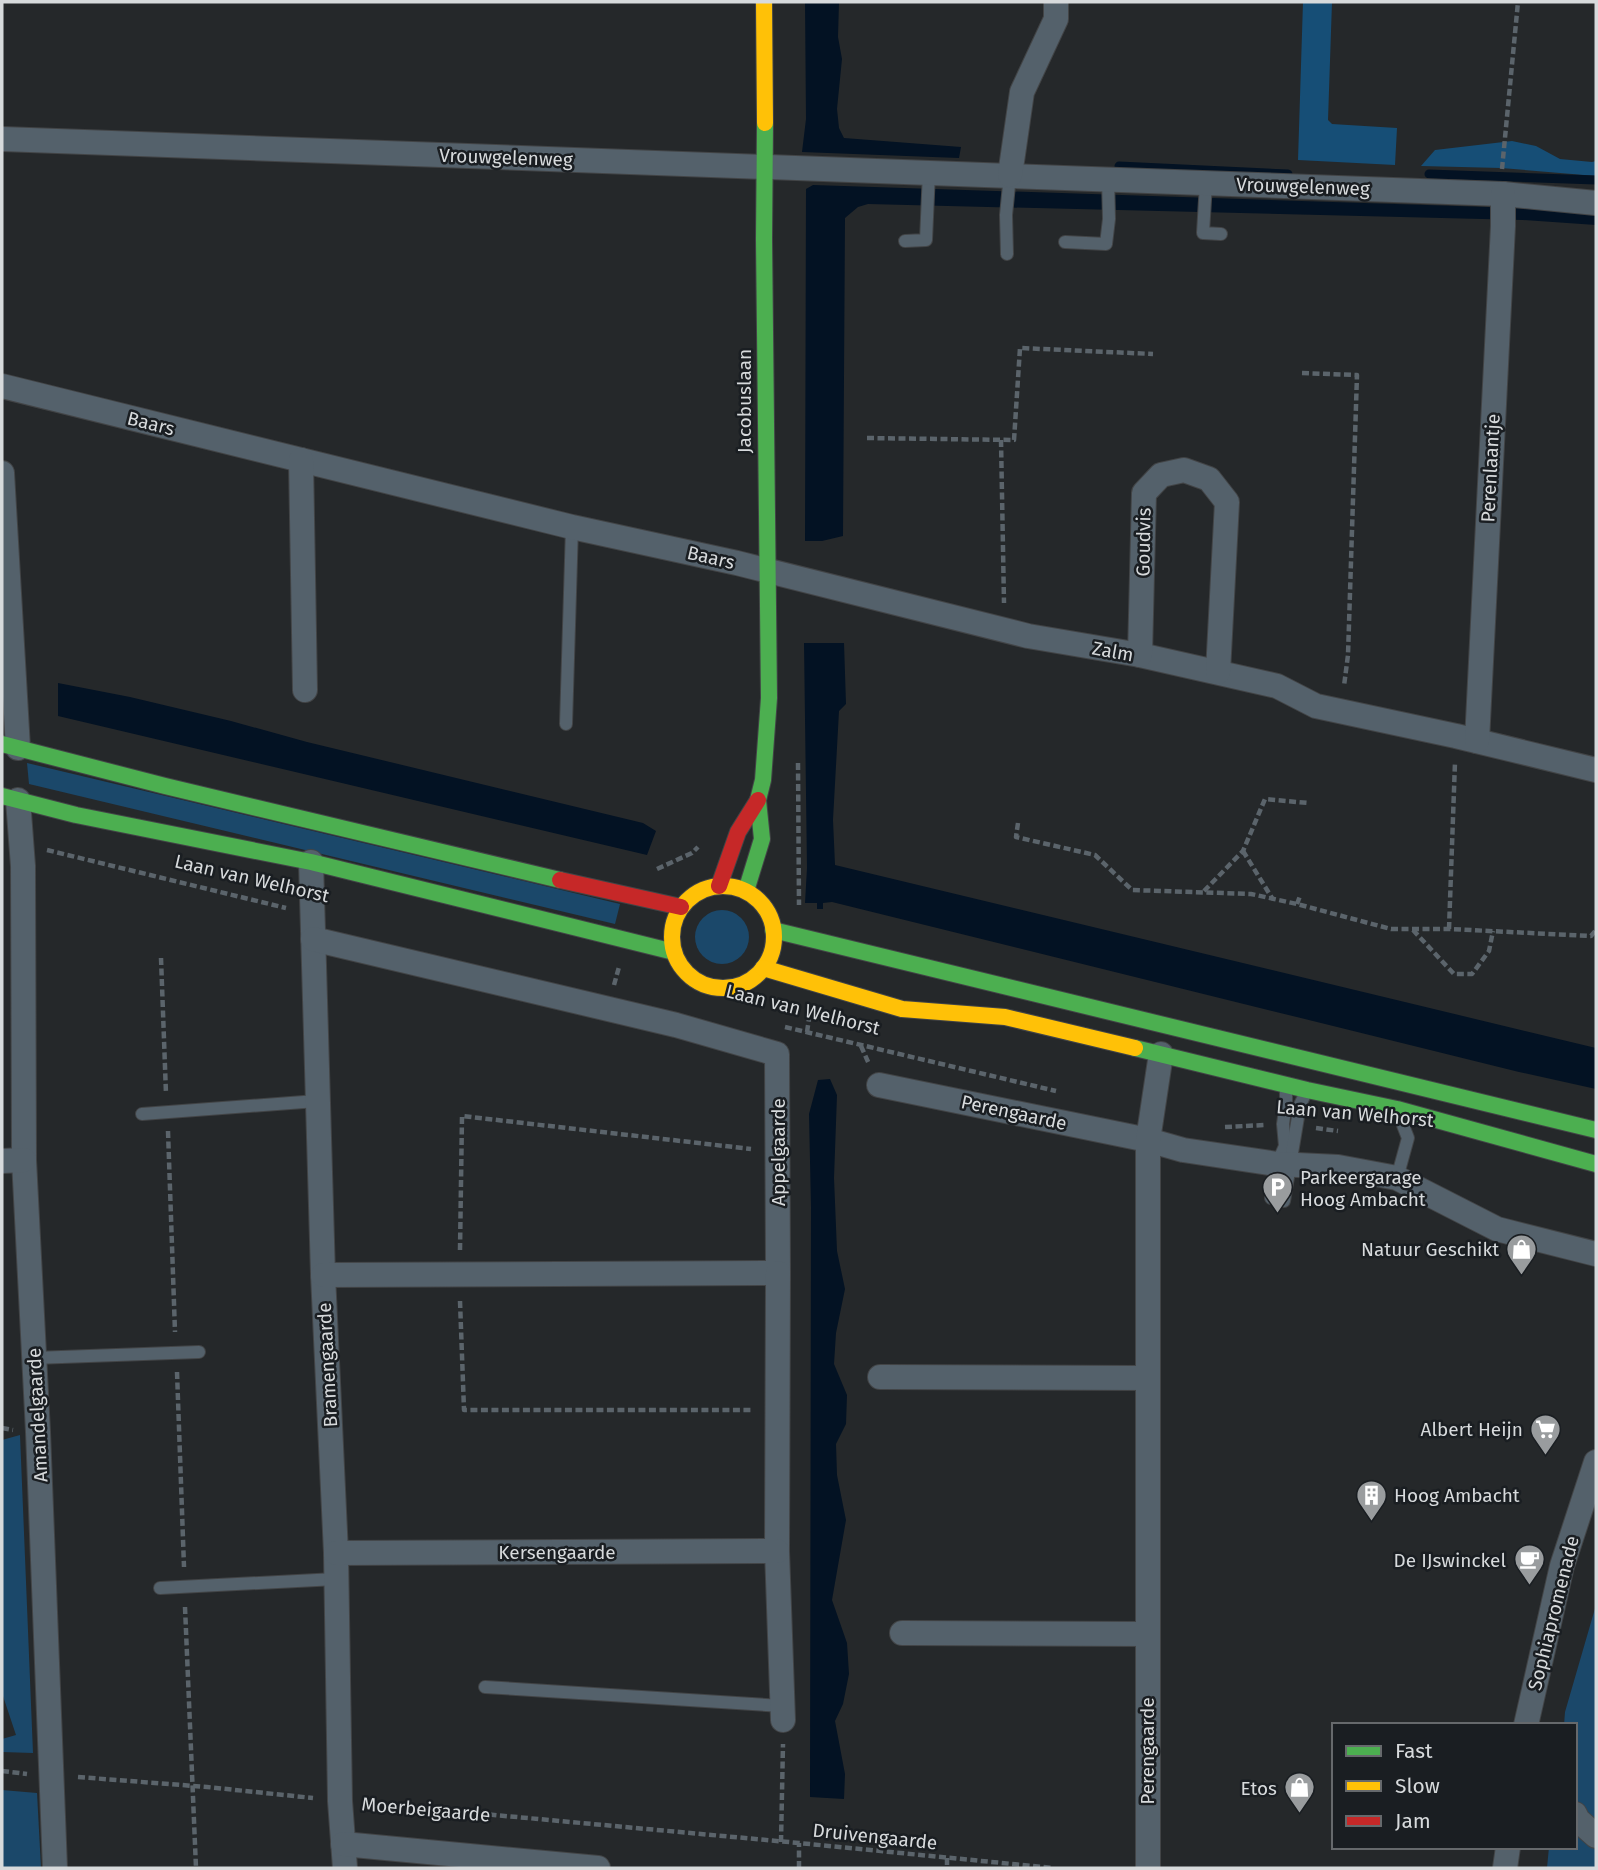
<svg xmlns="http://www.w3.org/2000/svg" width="1598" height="1870" viewBox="0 0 1598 1870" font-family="'Fira Sans',sans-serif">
<rect width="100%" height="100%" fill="#25282a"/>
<g fill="#1b486a">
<path d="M27,763L620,904L615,924L29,784Z"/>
<circle cx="722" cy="937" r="27"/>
<path d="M20,1435L33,1753L2,1752V1739L16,1735L2,1693V1440Z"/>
<path d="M1596,1605V1868H1547L1549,1847H1575V1725H1564L1565,1712Z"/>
<path d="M2,1790L37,1793L41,1868H2Z"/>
</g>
<g fill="#164e76">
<path d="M1303,2H1332L1328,120L1332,124L1397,128L1395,165L1298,160Z"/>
<path d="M1512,141L1536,146L1560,159L1592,162L1596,161V176L1501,168L1421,166L1435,150Z"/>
</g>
<g fill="#031223">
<path d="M805,2H839L838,37L842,59L837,109L839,128L844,138L961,147L959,158L802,152L806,119Z"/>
<path d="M813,185L1519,208L1596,215V225L1523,220L868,204L858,207L845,218L843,536L822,541H805L806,189Z"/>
<path d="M804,643H844L846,704L839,711L833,820L835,865L1596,1048V1089L1519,1072L832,902L823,903V909H817V903H805L807,868Z"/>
<path d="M58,683L130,697L231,721L307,742L643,823L656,831L647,855L58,716Z"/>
<path d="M830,1079L837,1095L834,1178L837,1251L845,1289L836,1333L834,1364L847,1395L846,1424L836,1444L837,1475L846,1520L832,1600L847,1643L849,1674L843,1704L835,1721L845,1774L844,1799L810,1797L811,1207L809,1114L818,1080Z"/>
</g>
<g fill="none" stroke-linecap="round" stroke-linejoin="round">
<g stroke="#031223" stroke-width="9">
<path d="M1119,166L1288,174"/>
<path d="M1429,174L1596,180"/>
</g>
<defs>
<g id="lane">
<path d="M1206,183L1203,233L1221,234"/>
<path d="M905,241L926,240L929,172"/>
<path d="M1065,242L1106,244L1109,219L1108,179"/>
<path d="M1007,254L1006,215L1010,175"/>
<path d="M566,724L572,527"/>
<path d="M142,1114L317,1101"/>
<path d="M1397,1178L1408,1138L1399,1115"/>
<path d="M1271,1198L1277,1164L1285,1146L1283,1124L1286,1103V1088"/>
<path d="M1284,1201L1300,1105L1306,1092"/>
<path d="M34,1358L199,1352"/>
<path d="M160,1588L336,1579"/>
<path d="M485,1687L782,1706"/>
</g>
<g id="street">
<path d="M2,139L1503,194L1596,203"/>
<path d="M1010,175L1022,92L1056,19V2"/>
<path d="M2,386L572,527L737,563L1028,636L1140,655L1277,686L1316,706L1456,736L1596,770"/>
<path d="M301,460L305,690"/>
<path d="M2,473L18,748"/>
<path d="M1140,655L1144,493L1161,475L1184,470L1209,479L1227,502L1218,672"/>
<path d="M1477,741L1503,226V194"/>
<path d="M18,800L23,866L24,1160L38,1432L55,1868"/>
<path d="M311,862L323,1275L336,1553L340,1801L345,1868"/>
<path d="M313,939L676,1025L777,1054L778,1273L323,1275"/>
<path d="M879,1085L1148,1140L1183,1150L1277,1164L1338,1167L1397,1178L1497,1229L1596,1254"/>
<path d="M2,1161L24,1160"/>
<path d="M778,1273L777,1551L783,1720"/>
<path d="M880,1377L1148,1378"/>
<path d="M336,1553L777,1551"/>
<path d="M902,1633L1147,1634"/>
<path d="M1526,1725L1562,1566L1596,1462"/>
<path d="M1575,1814L1578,1820L1596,1836"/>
<path d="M343,1844L598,1868"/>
<path d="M1148,1868V1140L1161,1054"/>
<path d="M1505,1868L1508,1847"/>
</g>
<g id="fast">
<path d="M2,744L165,786L560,880"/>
<path d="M2,796L76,815L311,862L674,952"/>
<path d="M746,891L762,839L758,800L763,780L769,698L764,239L765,123"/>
<path d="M773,930L1596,1130"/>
<path d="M1135,1048L1307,1090L1397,1109L1596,1164"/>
</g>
<g id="slow">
<path d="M764,2L765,123"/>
<circle cx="723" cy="937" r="51"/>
<path d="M763,968L902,1009L1005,1017L1135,1048"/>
</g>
<g id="jam">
<path d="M560,880L681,907"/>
<path d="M719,886L738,832L758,800"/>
</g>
</defs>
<use href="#lane" stroke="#424446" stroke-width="14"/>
<use href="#street" stroke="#424446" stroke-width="26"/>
<use href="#fast" stroke="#424446" stroke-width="18"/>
<use href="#slow" stroke="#424446" stroke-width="18"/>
<use href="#jam" stroke="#424446" stroke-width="18"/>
<g stroke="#5b646b" stroke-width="4.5" stroke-dasharray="7 3.5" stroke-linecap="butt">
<path d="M1502,169L1518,2"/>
<path d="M1302,373L1357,375L1348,655L1344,686"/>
<path d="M867,438L1014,440L1020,348L1153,354"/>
<path d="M1001,440L1004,603"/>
<path d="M798,763L799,905"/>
<path d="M1018,823L1016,837L1095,855L1132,890L1251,894L1297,904L1391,929H1449L1591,936L1596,930"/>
<path d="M47,850L286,908"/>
<path d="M1243,851L1272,898"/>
<path d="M657,869L692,853L698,847"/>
<path d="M1204,891L1243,851L1265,799L1308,803"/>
<path d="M1297,904L1300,896"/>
<path d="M1449,929L1455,762"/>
<path d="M1413,930L1454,974H1472L1489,951L1493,931"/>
<path d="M161,958L166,1094"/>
<path d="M614,985L619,967"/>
<path d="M785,1027L1056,1091"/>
<path d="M807,1032L810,1012"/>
<path d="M861,1046L869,1064"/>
<path d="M1225,1127L1265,1125"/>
<path d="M1316,1128L1338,1131"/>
<path d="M168,1131L175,1332"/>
<path d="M460,1250L462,1116L751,1149"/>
<path d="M460,1301L464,1410H753"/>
<path d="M177,1372L184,1567"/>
<path d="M2,1428L13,1430"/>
<path d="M185,1607L196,1868"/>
<path d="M2,1771L27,1774"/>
<path d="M78,1777L207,1787L313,1798"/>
<path d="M364,1803L799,1843L1053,1868"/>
<path d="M781,1842L783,1744"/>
<path d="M947,1858V1868"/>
<path d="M799,1868V1843"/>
</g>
<use href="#lane" stroke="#54616b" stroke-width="12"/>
<use href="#street" stroke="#54616b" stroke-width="24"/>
<use href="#fast" stroke="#4caf50" stroke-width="16"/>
<use href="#slow" stroke="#ffc107" stroke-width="16"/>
<use href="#jam" stroke="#c62828" stroke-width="16"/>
</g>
<defs>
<symbol id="parking-pin" viewBox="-11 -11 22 30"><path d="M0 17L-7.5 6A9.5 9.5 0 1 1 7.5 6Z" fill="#999c9e" stroke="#1a1e22"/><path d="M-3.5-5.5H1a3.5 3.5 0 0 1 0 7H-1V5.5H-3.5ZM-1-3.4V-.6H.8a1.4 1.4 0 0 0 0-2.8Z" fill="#fff"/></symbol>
<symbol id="shop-pin" viewBox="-11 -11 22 30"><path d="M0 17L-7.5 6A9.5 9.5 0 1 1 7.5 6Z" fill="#999c9e" stroke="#1a1e22"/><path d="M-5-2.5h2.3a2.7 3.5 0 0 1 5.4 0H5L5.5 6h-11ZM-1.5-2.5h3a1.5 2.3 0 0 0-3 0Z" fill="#fff"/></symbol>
<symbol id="supermarket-pin" viewBox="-11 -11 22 30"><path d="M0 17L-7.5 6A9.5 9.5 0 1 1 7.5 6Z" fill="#999c9e" stroke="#1a1e22"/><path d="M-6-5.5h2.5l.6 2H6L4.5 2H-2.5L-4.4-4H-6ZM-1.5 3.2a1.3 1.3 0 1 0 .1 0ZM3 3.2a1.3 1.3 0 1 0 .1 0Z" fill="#fff"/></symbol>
<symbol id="building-pin" viewBox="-11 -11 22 30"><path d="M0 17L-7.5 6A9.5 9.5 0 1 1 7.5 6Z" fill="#999c9e" stroke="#1a1e22"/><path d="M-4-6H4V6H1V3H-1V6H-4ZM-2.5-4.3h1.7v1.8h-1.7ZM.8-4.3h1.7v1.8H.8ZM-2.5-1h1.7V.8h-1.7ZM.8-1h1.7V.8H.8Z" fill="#fff"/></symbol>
<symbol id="cafe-pin" viewBox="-11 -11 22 30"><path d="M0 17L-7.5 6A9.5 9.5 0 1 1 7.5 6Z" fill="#999c9e" stroke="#1a1e22"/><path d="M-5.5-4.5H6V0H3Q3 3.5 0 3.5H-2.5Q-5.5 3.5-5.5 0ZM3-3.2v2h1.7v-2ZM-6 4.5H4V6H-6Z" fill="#fff"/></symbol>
</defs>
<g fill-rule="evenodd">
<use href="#parking-pin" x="1260" y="1170" width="35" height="47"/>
<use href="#shop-pin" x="1504" y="1232" width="35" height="47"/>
<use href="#supermarket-pin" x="1528" y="1412" width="35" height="47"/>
<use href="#building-pin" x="1354" y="1478" width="35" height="47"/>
<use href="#cafe-pin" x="1512" y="1542" width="35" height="47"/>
<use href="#shop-pin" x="1282" y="1770" width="35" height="47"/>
</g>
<g text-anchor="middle" stroke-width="5" stroke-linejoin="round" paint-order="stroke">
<g font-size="19" fill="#d7dadc" stroke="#1a1e22">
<text transform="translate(506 157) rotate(2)" y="7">Vrouwgelenweg</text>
<text transform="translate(1303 186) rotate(2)" y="7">Vrouwgelenweg</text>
<text transform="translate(744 401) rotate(-90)" y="7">Jacobuslaan</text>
<text transform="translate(151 423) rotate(14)" y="7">Baars</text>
<text transform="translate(1490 468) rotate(-87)" y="7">Perenlaantje</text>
<text transform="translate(1143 542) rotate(-89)" y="7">Goudvis</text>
<text transform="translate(711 557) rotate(13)" y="7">Baars</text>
<text transform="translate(1113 651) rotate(10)" y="7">Zalm</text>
<text transform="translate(252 878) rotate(13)" y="7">Laan van Welhorst</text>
<text transform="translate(803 1009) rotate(14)" y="7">Laan van Welhorst</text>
<text transform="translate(1014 1112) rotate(12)" y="7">Perengaarde</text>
<text transform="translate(1355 1113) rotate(5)" y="7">Laan van Welhorst</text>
<text transform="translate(778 1152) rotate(-90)" y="7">Appelgaarde</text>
<text transform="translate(327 1365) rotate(-93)" y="7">Bramengaarde</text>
<text transform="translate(37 1415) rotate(-93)" y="7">Amandelgaarde</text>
<text x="557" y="1559">Kersengaarde</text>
<text transform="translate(1553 1613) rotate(-76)" y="7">Sophiapromenade</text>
<text transform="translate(1147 1751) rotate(-90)" y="7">Perengaarde</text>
<text transform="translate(426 1809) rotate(5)" y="7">Moerbeigaarde</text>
<text transform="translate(875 1836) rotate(6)" y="7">Druivengaarde</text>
</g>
<g font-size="19" fill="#d7dadc" stroke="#1a1e22" text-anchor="end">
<text x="1300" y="1184" text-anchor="start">Parkeergarage<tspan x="1300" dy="22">Hoog Ambacht</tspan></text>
<text x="1499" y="1256">Natuur Geschikt</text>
<text x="1523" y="1436">Albert Heijn</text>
<text x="1394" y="1502" text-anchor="start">Hoog Ambacht</text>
<text x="1506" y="1567">De IJswinckel</text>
<text x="1277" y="1795">Etos</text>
</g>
</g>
<rect width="1598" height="1870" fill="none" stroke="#d7dadc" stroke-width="7"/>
<rect x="1332" y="1723" width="245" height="126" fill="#1a1e22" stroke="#66696c" stroke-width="2"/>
<rect x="1346" y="1746" width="35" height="10" fill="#4caf50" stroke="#66696c" stroke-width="2"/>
<text x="1395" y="1758" font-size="21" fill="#d7dadc">Fast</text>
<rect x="1346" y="1781" width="35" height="10" fill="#ffc107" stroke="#66696c" stroke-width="2"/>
<text x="1395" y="1793" font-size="21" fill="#d7dadc">Slow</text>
<rect x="1346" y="1816" width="35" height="10" fill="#c62828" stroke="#66696c" stroke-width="2"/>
<text x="1395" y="1828" font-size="21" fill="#d7dadc">Jam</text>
</svg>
